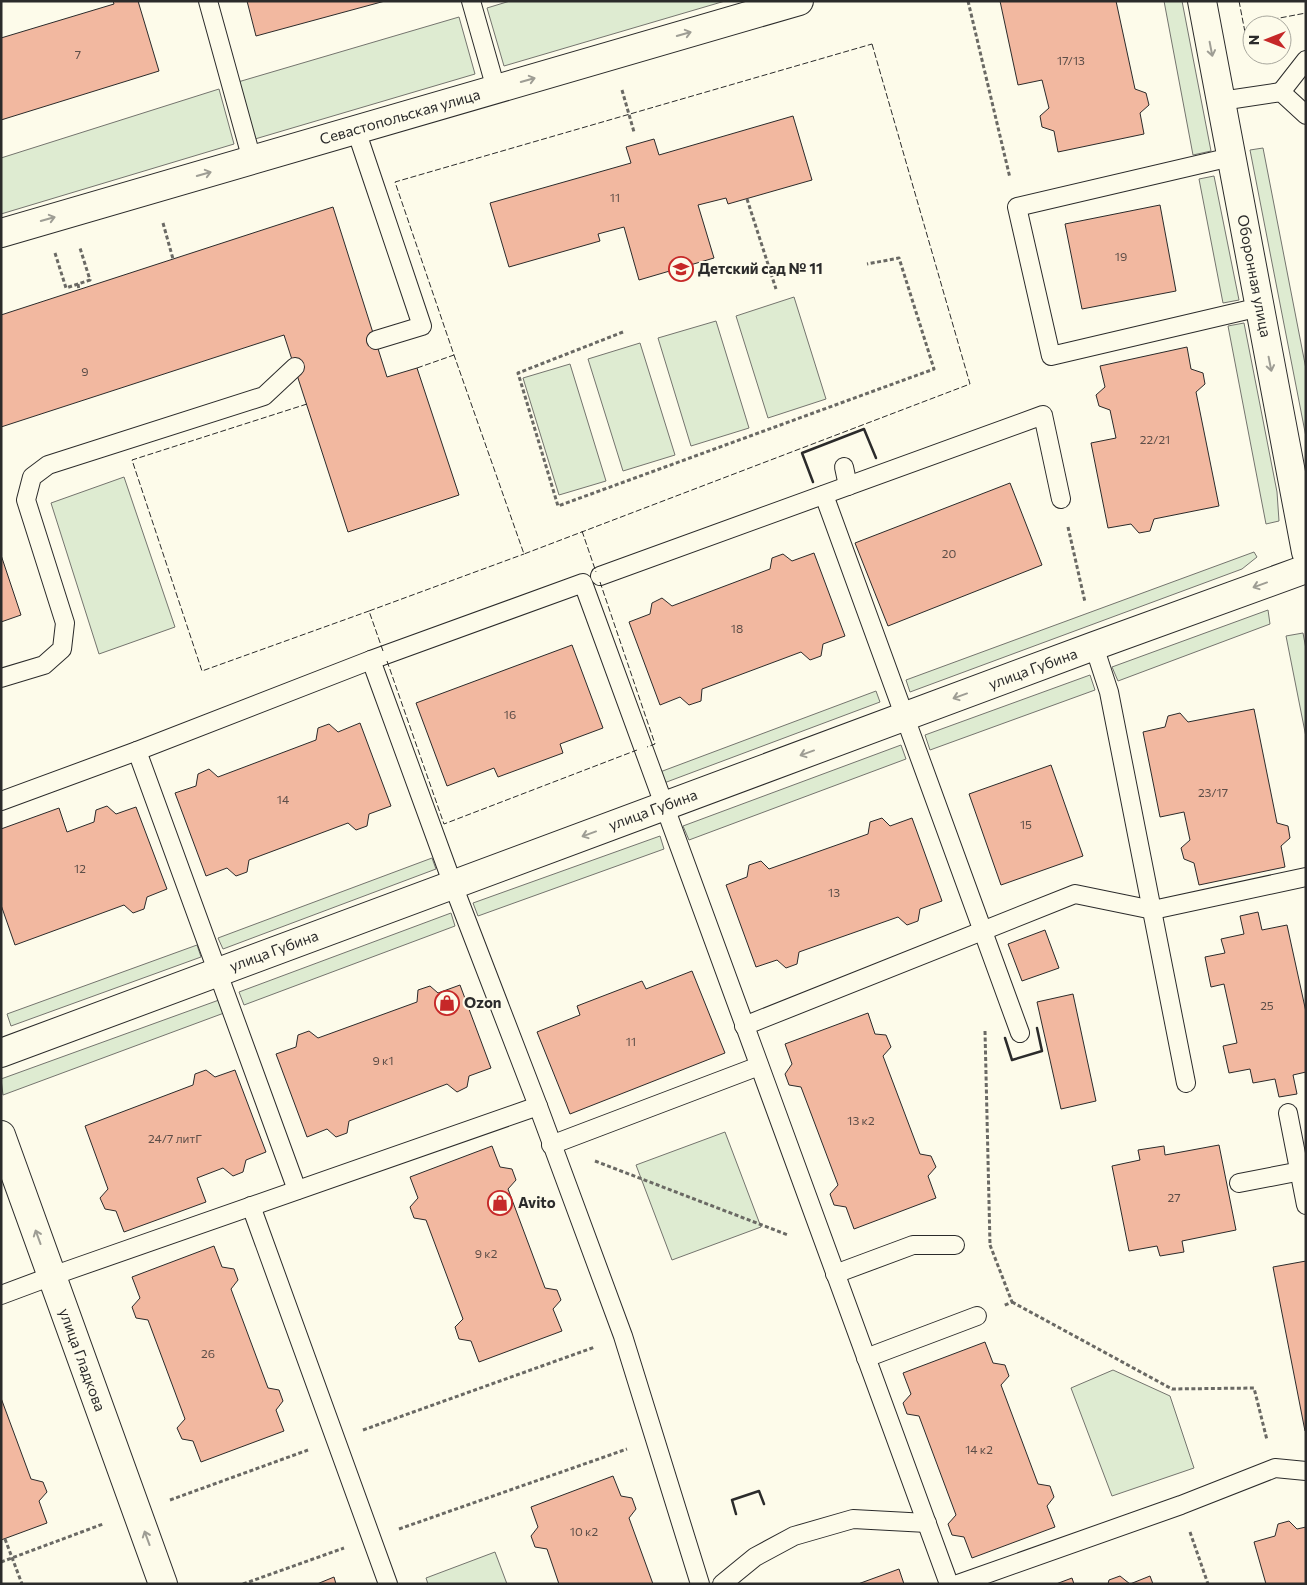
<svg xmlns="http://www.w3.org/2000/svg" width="1307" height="1585" viewBox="0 0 1307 1585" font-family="Commissioner,sans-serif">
<rect width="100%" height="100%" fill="#fdfbea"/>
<g fill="#deebd1" stroke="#74746e">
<path d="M510,1H725L504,66L487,8Z"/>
<path d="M1164,1H1182L1211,151L1193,155Z"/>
<path d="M459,17L475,74L255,139L238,82Z"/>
<path d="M219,89L234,144L1,214V158Z"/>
<path d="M1263,148L1306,369V437L1250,150Z"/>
<path d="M1214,176L1239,300L1223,303L1199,179Z"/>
<path d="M794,297L826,399L768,418L736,316Z"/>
<path d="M716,321L749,428L691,446L658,338Z"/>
<path d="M1244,323L1277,492L1279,521L1266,524L1228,326Z"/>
<path d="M640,343L675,455L623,471L588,359Z"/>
<path d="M570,364L606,481L559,495L523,378Z"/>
<path d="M124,477L175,627L99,654L51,503Z"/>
<path d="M1254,552L1257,557L1242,569L910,692L906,680Z"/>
<path d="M1268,610L1270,624L1118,681L1112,667Z"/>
<path d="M1303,633L1306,649V737L1286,636Z"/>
<path d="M1090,675L1095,690L930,750L925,735Z"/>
<path d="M876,691L880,702L664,783L660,772Z"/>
<path d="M901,745L906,759L689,840L683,826Z"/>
<path d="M660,836L664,849L478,916L473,903Z"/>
<path d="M432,858L436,869L223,949L218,938Z"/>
<path d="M451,913L455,926L244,1005L239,992Z"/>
<path d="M197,945L201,957L11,1026L7,1014Z"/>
<path d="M219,1000L224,1013L3,1095L1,1079Z"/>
<path d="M725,1132L761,1227L672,1260L636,1165Z"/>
<path d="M1113,1370L1170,1396L1194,1468L1112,1496L1071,1388Z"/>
<path d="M495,1552L507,1584H428L426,1578Z"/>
</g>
<g fill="#f2b8a0" stroke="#2b2b2b">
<path d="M113,1H138L159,71L1,120V38L114,4Z"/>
<path d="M247,1H385L256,36Z"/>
<path d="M1000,1H1116L1135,89L1146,93L1149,105L1140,113L1144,134L1058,152L1054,131L1042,127L1040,116L1049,108L1042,80L1018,85Z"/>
<path d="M793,116L812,180L728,204L726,198L698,205L714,258L639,280L624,227L598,234L600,241L509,267L490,203L631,163L626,147L654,139L659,155Z"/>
<path d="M1160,205L1176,291L1082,309L1065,224Z"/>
<path d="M333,207L387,377L417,368L459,495L348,532L284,335L1,427V315Z"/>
<path d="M1187,347L1191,369L1203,373L1205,384L1196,392L1219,506L1154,519L1150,531L1139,533L1131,524L1108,528L1091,443L1116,438L1110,410L1099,406L1096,395L1105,387L1100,366Z"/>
<path d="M1010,483L1042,565L888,626L855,543Z"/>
<path d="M814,553L845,636L823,644L821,656L810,660L801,652L702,689L701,701L689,705L680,697L660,705L629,622L650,614L652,603L662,598L672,606L770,569L772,558L783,554L792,561Z"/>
<path d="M1,555L21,615L1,622Z"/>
<path d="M572,645L603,728L560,744L563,753L498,777L494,768L447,786L416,703Z"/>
<path d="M1254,709L1277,823L1288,826L1290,838L1281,846L1285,867L1199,885L1194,863L1184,859L1181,848L1190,840L1184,812L1160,817L1143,732L1165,727L1168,716L1180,713L1188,722Z"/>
<path d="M360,723L391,806L369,814L367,826L356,830L348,823L249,860L247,872L236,876L227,868L206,876L175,793L196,786L198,774L209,769L218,777L316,740L318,728L329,724L338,732Z"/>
<path d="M1051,765L1083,856L1001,885L969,794Z"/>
<path d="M107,806L116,814L136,807L167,889L147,897L144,909L133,913L124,905L15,945L1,905V829L59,808L67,832L94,822L96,810Z"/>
<path d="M882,818L890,826L912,818L942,901L920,909L918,921L907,925L898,917L799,952L797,964L786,968L777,960L756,967L726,885L747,877L749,865L761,861L769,869L868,834L870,822Z"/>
<path d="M1258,912L1262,930L1287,925L1306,1012V1072L1293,1075L1297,1094L1279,1097L1275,1079L1253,1083L1250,1069L1229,1073L1223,1046L1237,1043L1224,984L1211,987L1205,957L1225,953L1221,939L1244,934L1240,916Z"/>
<path d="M1045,930L1059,968L1022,981L1008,944Z"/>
<path d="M692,971L725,1053L570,1114L537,1032L580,1015L577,1006L642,981L646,989Z"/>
<path d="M460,985L491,1068L469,1076L467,1087L457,1092L447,1084L349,1121L347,1133L336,1137L327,1129L307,1137L276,1054L296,1047L298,1035L309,1031L318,1038L417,1002L418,990L430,986L438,993Z"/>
<path d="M1073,994L1096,1101L1061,1109L1037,1002Z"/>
<path d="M868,1013L875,1034L886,1035L891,1047L883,1056L920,1154L931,1156L936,1167L928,1176L936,1198L854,1229L846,1207L834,1205L830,1194L838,1185L801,1087L789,1085L785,1074L792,1064L785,1044Z"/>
<path d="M206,1070L215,1077L235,1070L266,1152L246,1160L243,1172L233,1176L223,1168L197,1178L206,1202L124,1232L116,1211L105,1209L100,1198L108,1189L85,1126L193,1085L195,1074Z"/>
<path d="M1219,1145L1236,1230L1182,1241L1184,1252L1160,1256L1157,1246L1129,1251L1112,1166L1140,1160L1138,1150L1164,1146L1165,1155Z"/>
<path d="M492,1146L500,1167L512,1169L516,1180L508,1189L545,1288L557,1290L561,1300L553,1309L562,1331L479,1362L471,1341L459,1339L455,1327L463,1319L426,1220L414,1218L410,1207L418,1198L410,1177Z"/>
<path d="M214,1246L222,1267L234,1269L238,1280L231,1289L268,1388L279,1390L283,1401L276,1410L284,1431L201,1462L193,1441L182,1439L177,1428L185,1419L148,1320L136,1318L132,1307L140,1298L132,1277Z"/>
<path d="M1306,1261V1431H1305L1273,1267Z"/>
<path d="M985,1342L993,1363L1005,1365L1009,1376L1001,1385L1038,1484L1050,1486L1054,1497L1047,1506L1055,1527L972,1558L964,1537L952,1535L948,1524L956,1515L919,1416L907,1414L903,1403L911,1394L903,1373Z"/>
<path d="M1,1398L31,1479L43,1482L47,1492L39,1501L47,1523L1,1540Z"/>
<path d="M613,1476L621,1496L632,1498L636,1509L629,1518L653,1584H559L547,1549L535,1547L531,1536L538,1527L531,1507Z"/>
<path d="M1289,1521L1297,1529L1306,1527V1584H1266L1254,1542L1275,1536L1278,1524Z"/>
<path d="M899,1569L904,1584H858Z"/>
<path d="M1120,1576L1130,1584H1108L1109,1580Z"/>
<path d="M1150,1576L1153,1584H1130Z"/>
<path d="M334,1577L336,1584H317Z"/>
<path d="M1072,1578L1074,1584H1056Z"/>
</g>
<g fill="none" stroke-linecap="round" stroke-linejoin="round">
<defs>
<g id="service">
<path d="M208,1L252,160"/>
<path d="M471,1L496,89"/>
<path d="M1281,92L1306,60"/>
<path d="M1221,101L1281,92L1306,115"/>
<path d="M356,130L422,326L376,340"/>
<path d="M1231,157L1017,207L1051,356L1260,307"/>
<path d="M844,467L848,486"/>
<path d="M824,495L1020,1033"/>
<path d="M600,576L1043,415L1061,499"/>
<path d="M1094,646L1109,692L1186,1083"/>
<path d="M371,660L453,885L538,1106L623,1336L700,1584"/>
<path d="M1,678L44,665L62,649L65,623L26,500L32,477L48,465L264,396L295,367"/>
<path d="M137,751L297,1190"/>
<path d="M1,801L137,751L371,660L583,583L949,1584"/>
<path d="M744,1026L1075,894L1153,910L1306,877"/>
<path d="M1288,1113L1306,1205"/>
<path d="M551,1145L759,1066"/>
<path d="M1239,1183L1306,1170"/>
<path d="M251,1206L388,1584"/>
<path d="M835,1274L913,1245H955"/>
<path d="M1,1295L52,1276L538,1106"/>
<path d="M866,1358L977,1316"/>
<path d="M722,1584L755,1557L794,1536L853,1519L927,1523"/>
<path d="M958,1584L1181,1505L1275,1468L1306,1471"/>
</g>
<g id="minor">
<path d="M1202,1L1306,552"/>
<path d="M1,233L799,1"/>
<path d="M1,1053L1094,646L1306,569"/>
<path d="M1,1135L163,1584"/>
</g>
</defs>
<use href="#service" stroke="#2b2b2b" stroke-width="20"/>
<use href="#minor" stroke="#2b2b2b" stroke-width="30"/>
<g stroke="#6a6964" stroke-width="3" stroke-dasharray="4 2.5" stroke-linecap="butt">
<path d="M968,1L1010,178"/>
<path d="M622,90L634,132"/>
<path d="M747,199L776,289"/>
<path d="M163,223L173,259"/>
<path d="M55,253L66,288L90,280L80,248"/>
<path d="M78,284L79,290"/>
<path d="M623,332L518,373L558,506L934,369L899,258L867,264"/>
<path d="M1068,527L1085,602"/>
<path d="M985,1031L990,1245"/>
<path d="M595,1161L788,1235"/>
<path d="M990,1245L1012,1302L1003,1306"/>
<path d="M1012,1302L1172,1389L1254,1388L1267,1440"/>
<path d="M363,1430L595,1347"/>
<path d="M170,1500L308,1450"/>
<path d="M399,1529L627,1449"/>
<path d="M1190,1532L1208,1584"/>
<path d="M5,1539L22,1584"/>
<path d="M1,1562L103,1524"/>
<path d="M243,1584L344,1548"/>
</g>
<use href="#service" stroke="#fdfbea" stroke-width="18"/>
<use href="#minor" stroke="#fdfbea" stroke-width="28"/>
<g stroke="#2b2b2b" stroke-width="1" stroke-dasharray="6 2.5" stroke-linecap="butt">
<path d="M1239,1L1249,53L1252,52"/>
<path d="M1270,25L1269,20L1306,13"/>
<path d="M872,44L970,384L524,554L454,355L395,182Z"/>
<path d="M417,368L454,355"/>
<path d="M307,404L132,460L202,671L369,611"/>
<path d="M582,531L596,572"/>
<path d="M600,582L655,744L647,747"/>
<path d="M383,651L369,611L524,554"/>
<path d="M387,661L444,824L637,750"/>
</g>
<g stroke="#2b2b2b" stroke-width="2.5">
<path d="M813,482L802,453L864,429L876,458"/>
<path d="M1005,1038L1012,1060L1042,1051L1037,1028"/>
<path d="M736,1514L732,1500L759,1491L764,1504"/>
</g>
</g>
<defs><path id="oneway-shaft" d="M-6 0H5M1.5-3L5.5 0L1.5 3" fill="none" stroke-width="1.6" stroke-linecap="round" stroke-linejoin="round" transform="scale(1.25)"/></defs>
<g stroke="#9e9d94">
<use href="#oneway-shaft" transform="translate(684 34) rotate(-16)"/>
<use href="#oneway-shaft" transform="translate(1211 49) rotate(79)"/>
<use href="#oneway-shaft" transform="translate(528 80) rotate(-16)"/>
<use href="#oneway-shaft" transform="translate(204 174) rotate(-16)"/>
<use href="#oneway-shaft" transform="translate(48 219) rotate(-16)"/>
<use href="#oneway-shaft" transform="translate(1270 364) rotate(79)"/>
<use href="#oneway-shaft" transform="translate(1260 585) rotate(160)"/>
<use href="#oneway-shaft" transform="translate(960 696) rotate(160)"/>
<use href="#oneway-shaft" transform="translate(807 753) rotate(160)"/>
<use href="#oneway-shaft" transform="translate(589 834) rotate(160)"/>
<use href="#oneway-shaft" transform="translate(38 1237) rotate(-110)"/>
<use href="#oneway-shaft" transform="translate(147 1538) rotate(-110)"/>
</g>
<defs>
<symbol id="school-ring" viewBox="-11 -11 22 22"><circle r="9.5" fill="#fdfbea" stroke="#c62828" stroke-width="1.5"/><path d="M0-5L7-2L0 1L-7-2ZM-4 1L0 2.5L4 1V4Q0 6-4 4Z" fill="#c62828"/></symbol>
<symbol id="shop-ring" viewBox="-11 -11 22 22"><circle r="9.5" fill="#fdfbea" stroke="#c62828" stroke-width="1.5"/><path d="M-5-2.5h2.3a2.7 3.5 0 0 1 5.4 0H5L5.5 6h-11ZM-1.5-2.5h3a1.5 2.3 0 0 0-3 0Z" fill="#c62828"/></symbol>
</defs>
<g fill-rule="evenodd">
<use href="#school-ring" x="667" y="255" width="28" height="28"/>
<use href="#shop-ring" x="433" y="989" width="28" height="28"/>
<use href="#shop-ring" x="486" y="1189" width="28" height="28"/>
</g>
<g text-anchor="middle" stroke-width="4" stroke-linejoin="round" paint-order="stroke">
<g font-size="12" fill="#5d4e48">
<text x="78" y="59">7</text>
<text x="1071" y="65">17/13</text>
<text x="615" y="202">11</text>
<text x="1121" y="261">19</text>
<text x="85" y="376">9</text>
<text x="1155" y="444">22/21</text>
<text x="949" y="558">20</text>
<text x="737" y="633">18</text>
<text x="510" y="719">16</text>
<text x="1213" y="797">23/17</text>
<text x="283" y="804">14</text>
<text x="1026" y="829">15</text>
<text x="80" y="873">12</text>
<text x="834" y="897">13</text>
<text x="1267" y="1010">25</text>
<text x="631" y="1046">11</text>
<text x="383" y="1065">9 к1</text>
<text x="861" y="1125">13 к2</text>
<text x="175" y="1143">24/7 литГ</text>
<text x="1174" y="1202">27</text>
<text x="486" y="1258">9 к2</text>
<text x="208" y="1358">26</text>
<text x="979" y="1454">14 к2</text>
<text x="584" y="1536">10 к2</text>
</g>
<g font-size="15" fill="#2b2b2b" stroke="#fdfbea">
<text transform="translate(400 117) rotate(-16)" y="5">Севастопольская улица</text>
<text transform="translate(1254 276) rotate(79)" y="5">Оборонная улица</text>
<text transform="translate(1033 669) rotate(-20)" y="5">улица Губина</text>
<text transform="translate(653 810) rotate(-20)" y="5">улица Губина</text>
<text transform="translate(274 951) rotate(-20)" y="5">улица Губина</text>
<text transform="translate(82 1360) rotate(70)" y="5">улица Гладкова</text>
</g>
<g font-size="15" font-weight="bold" fill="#2b2b2b" stroke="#fdfbea" text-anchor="start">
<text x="698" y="274">Детский сад № 11</text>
<text x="464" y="1008">Ozon</text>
<text x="518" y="1208">Avito</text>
</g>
</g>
<rect width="1307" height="1585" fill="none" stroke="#2b2b2b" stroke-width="5"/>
<g transform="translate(1267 40) rotate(270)"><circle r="24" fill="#fdfbea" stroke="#a9a89e"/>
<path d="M0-4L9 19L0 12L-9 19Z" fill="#c62828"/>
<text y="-8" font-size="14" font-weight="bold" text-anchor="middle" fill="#2b2b2b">N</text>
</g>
</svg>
